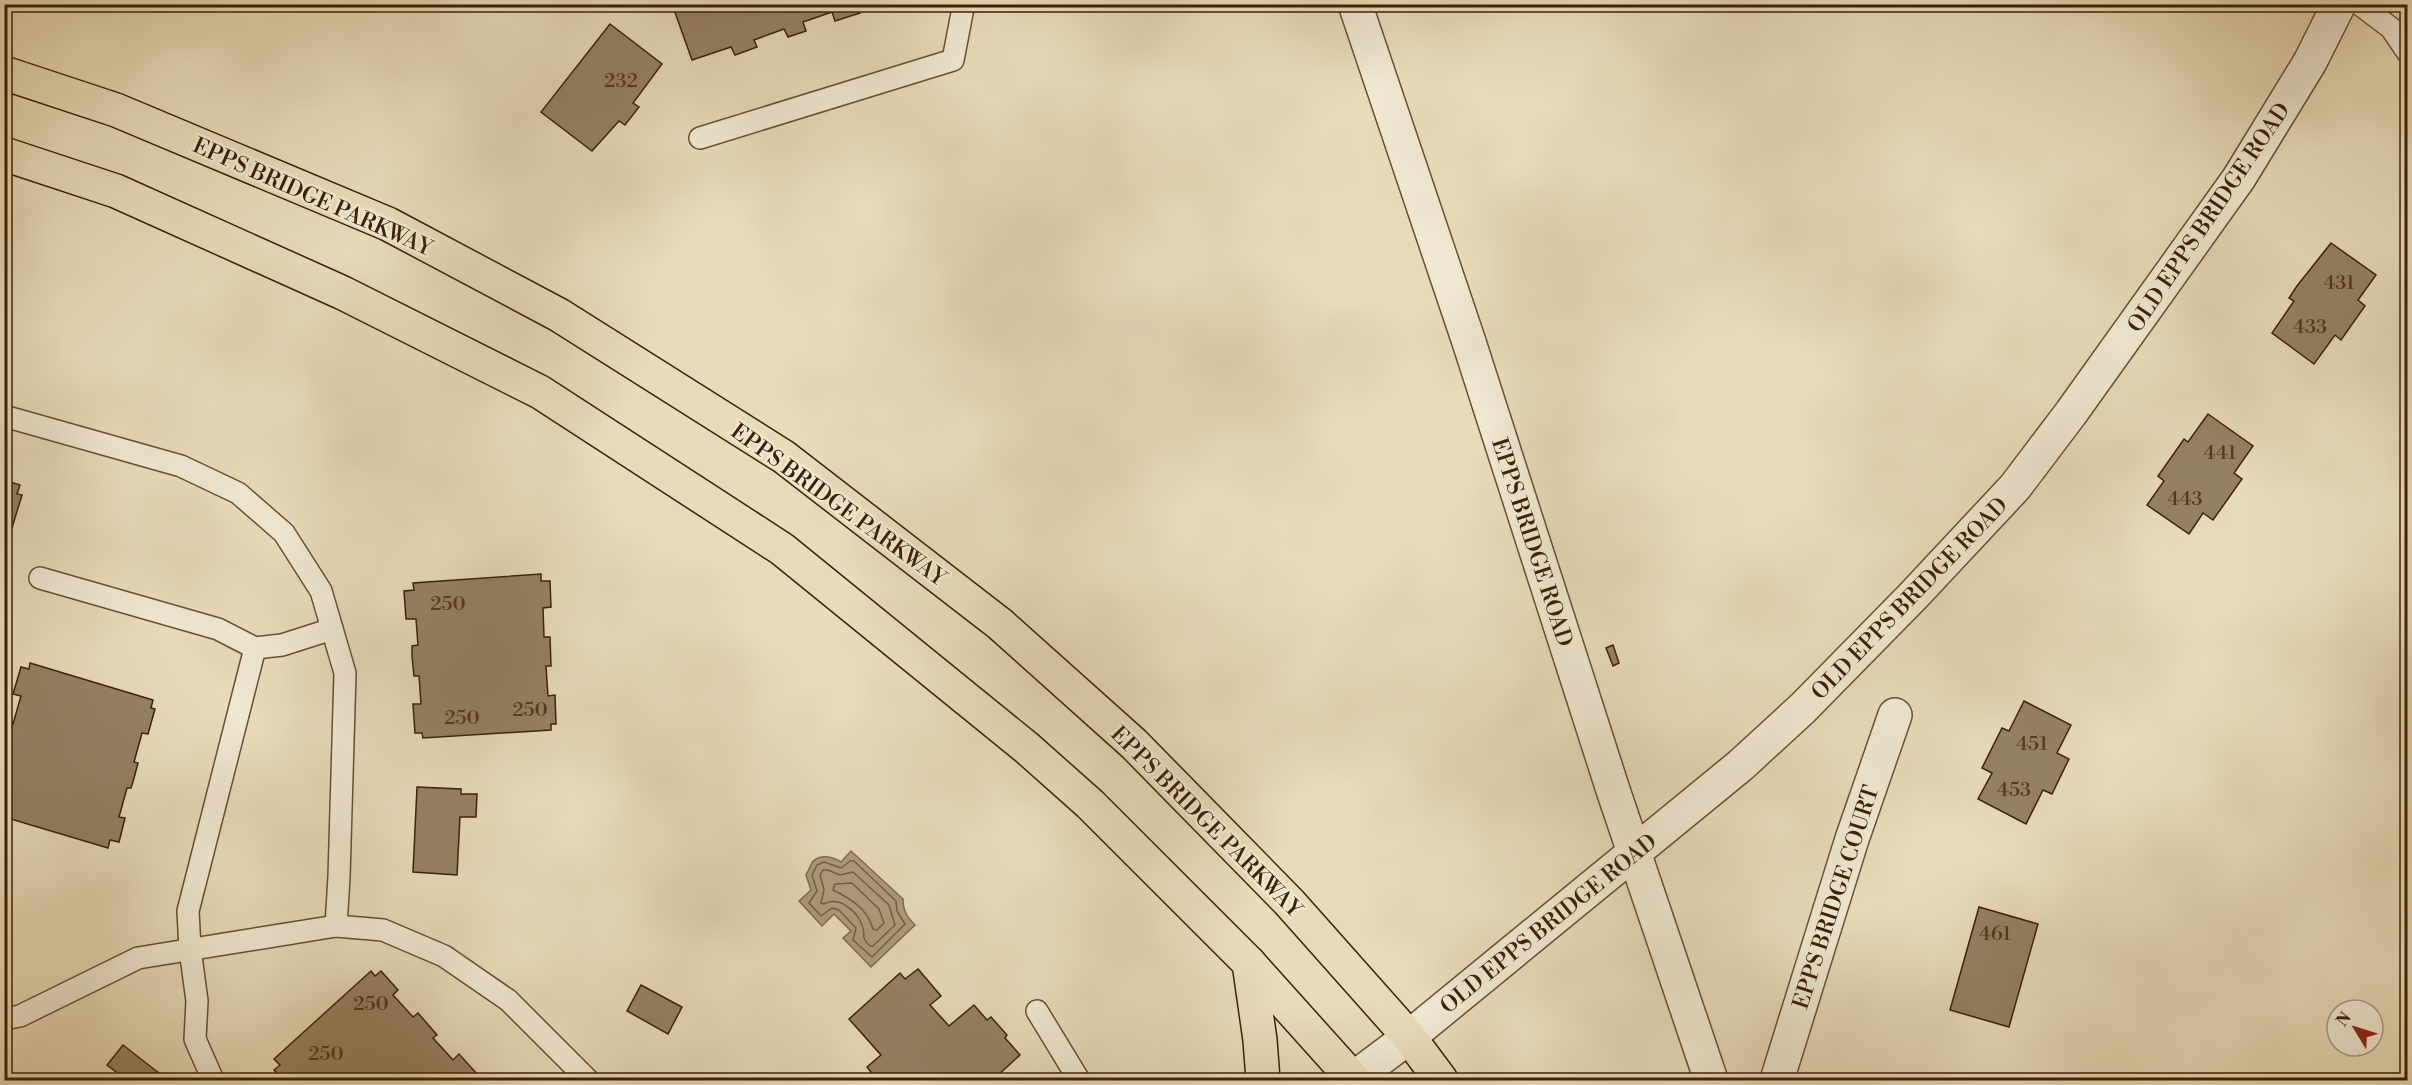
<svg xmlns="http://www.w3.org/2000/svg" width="2412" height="1085" viewBox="0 0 2412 1085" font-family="'Libre Bodoni',serif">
<rect width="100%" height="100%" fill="#e8dbb9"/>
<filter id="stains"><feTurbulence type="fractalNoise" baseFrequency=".00333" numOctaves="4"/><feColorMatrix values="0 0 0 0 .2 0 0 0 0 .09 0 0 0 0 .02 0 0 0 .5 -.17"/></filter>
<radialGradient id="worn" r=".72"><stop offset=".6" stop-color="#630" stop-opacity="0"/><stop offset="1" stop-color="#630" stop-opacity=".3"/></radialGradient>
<path fill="#ae9b7b" stroke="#806a4b" stroke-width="1.5" d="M851,851L903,899C903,911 907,917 915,925L871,967L843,938L851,931L834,914L822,926L799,901L811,890L806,875L813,861C822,854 831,856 841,862Z"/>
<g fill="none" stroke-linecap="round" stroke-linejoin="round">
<g stroke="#755e3f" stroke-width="1.5">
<path d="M850,861H854L896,901L897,911L905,924L872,957L853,940L856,928L839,910L832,908L821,916L809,903L817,891L812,875L817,865L824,862L841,868Z"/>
<path d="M828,870L840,875L853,872L889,905L895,925L873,946H870C859,936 867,935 862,925C856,910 839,896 824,904L821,903L824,890L820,875L823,870Z"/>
<path d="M852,883L879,909L884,923L877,930L873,929C867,908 851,899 833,890L835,884Z"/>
</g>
</g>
<g fill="#958162" stroke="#3c2003" stroke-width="1.5">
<path d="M672,4H857L860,13L835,21L832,12L803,22L806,31L788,37L784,29L754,40L757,47L735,55L731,47L692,60Z"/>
<path d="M610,24L662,64L633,103L639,107L625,125L619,121L592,151L541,112Z"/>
<path d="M2331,243L2376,275L2358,300L2365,306L2341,340L2335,335L2314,364L2272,333L2294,301L2289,298L2297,286Z"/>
<path d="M2208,414L2253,446L2234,473L2242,479L2213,520L2203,513L2189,534L2147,505L2164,481L2158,476L2184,439L2188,442Z"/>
<path d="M4,480L20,485L17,494L22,495L4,554Z"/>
<path d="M541,574V581H550L551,607L543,608L544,637H550L551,666H546L548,696L555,695L556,724H551V730L423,738L422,733H415L413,704H421L419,676H414L412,656V646L418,645L416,619H406L404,591L414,590L413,583Z"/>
<path d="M1613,645L1619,663L1613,666L1606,648Z"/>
<path d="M30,663L153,700L151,708L155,709L148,734L142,733L134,762L138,763L134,778L131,788H127L119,817L125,818L119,842L110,840L108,848L4,817V732L8,722L13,724L21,696L13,694L21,667L29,669Z"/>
<path d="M2024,701L2071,725L2057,753L2069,759L2052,794L2043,790L2026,824L1978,799L1992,773L1982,768L2002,728L2009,731Z"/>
<path d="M417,787L461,789V794H477L476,817H460L457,875L413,872Z"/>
<path d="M1979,907L2038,924L2009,1027L1950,1010Z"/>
<path d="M918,969L941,996L930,1005L949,1026L974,1005L987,1020L991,1017L1007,1035L1005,1038L1020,1055L995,1078L997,1080H871L875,1077L867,1067L881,1055L849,1019L900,973L905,979Z"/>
<path d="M371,971L375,976L381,971L398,990L393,995L413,1017L418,1013L437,1035L433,1038L453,1060L459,1054L478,1075L473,1080H283L274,1070L280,1065L274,1059Z"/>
<path d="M641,985L682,1007L668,1034L627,1011Z"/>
<path d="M123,1045L155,1070L169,1080H127L107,1065Z"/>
</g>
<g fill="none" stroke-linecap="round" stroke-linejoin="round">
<defs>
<g id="service">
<path d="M2359,4L2391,28L2408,53"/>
<path d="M700,138L953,60L963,8L962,4"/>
<path d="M4,416L181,466L238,493L284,533L321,591L345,673L339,877L336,926"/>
<path d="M40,578L218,629L255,648L282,645L332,629"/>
<path d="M1037,1011L1079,1080"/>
<path d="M4,1019L20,1016L138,958L336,926L383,930L444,956L508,1000L588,1080"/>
<path d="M213,1080L195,1039L197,1001L190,949L188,911L255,648"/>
</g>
<g id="minor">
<path d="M1355,4L1469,342L1613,790L1711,1080"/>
<path d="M1353,1079L1409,1037L1741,765L1803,708L1914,595L2015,487L2071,413L2239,178L2310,62L2339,4"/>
<path d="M1777,1080L1852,839L1895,715"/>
</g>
<g id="primary">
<path d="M4,73L116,110L388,224L559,315L784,457L1000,624L1134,744L1289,902L1409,1037L1441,1080"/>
<path d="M4,154L116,191L343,293L540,392L782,549L1027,748L1090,804L1249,963L1354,1080"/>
<path d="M1249,963L1260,1040L1263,1080"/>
</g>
</defs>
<use href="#service" stroke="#674f30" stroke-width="24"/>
<use href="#minor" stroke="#674f30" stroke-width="36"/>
<use href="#primary" stroke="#3c2003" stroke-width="36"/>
<use href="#service" stroke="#f0e8d2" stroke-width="21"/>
<use href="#minor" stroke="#f0e8d2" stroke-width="33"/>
<use href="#primary" stroke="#e8dbb9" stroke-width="33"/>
</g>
<g text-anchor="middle" stroke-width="5" stroke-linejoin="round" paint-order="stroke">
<g font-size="20" fill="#52381b">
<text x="621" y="87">232</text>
<text x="2339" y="289">431</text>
<text x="2310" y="333">433</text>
<text x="2220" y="459">441</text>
<text x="2185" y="505">443</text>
<text x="448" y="610">250</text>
<text x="530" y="716">250</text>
<text x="462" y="724">250</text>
<text x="2032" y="750">451</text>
<text x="2014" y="796">453</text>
<text x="1995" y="940">461</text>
<text x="371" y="1010">250</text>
<text x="326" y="1060">250</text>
</g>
<g font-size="22" fill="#3c2003" stroke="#f0e8d2">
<text transform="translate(313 196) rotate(24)" y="8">EPPS BRIDGE PARKWAY</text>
<text transform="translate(2208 217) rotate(-56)" y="8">OLD EPPS BRIDGE ROAD</text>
<text transform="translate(839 504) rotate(36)" y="8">EPPS BRIDGE PARKWAY</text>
<text transform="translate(1533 542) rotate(72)" y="8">EPPS BRIDGE ROAD</text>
<text transform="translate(1909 598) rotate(-46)" y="8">OLD EPPS BRIDGE ROAD</text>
<text transform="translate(1207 821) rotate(45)" y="8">EPPS BRIDGE PARKWAY</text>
<text transform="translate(1835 897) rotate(-72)" y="8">EPPS BRIDGE COURT</text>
<text transform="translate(1548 923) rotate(-39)" y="8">OLD EPPS BRIDGE ROAD</text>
</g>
</g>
<rect width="2412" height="1085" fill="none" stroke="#e8dbb9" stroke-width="24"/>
<rect x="6" y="6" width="2400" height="1073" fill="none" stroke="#3c2003" stroke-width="3"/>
<rect x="12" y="12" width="2388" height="1061" fill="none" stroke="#3c2003" stroke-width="1.5"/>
<g transform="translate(2355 1028) rotate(308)"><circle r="28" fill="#f0e8d2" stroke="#a8987f" stroke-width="1.5"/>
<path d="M0-4.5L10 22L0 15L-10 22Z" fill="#8f2418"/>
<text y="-9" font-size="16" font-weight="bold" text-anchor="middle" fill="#3c2003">N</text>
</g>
<rect width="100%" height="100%" filter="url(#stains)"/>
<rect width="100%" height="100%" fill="url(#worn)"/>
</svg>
